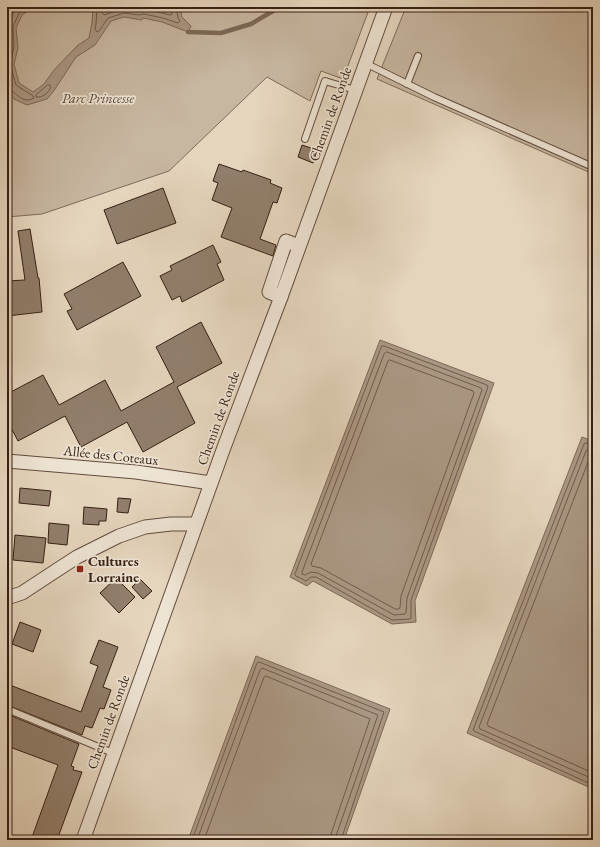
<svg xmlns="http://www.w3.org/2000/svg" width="600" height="847" viewBox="0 0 600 847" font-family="'EB Garamond',serif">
<rect width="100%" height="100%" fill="#e5d5bd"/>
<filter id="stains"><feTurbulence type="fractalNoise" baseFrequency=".005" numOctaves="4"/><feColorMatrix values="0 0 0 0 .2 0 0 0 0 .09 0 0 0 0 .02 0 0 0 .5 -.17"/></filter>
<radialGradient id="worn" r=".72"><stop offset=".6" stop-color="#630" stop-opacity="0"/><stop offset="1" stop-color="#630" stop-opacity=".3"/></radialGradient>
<g fill="#c7b6a0" stroke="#7e6a5a">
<path d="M7,7H370L343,79L321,71L310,101L267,77L169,171L42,214L7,217Z"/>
<path d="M406,7H593V174L377,79Z"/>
</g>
<g fill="#aa9783" stroke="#7c6756">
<path d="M7,7H34L22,15L16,28L18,48L14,64L19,83L33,92L44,84L54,70L78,45L89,38L92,23L93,7H180L182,17L191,26L188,32L162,22L143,18L142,20L124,17L111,21L95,45L76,57L53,92L47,99L27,105L14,99L7,92Z"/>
<path d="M380,340L494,383L415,601L416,622L392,624L313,581L307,586L290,577Z"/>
<path d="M582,437L593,441V789L467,733Z"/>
<path d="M256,656L390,709L344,840H188Z"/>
</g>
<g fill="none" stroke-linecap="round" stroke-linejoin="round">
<g stroke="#705b4b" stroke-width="1">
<path d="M97,7L96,24L95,29L97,32L99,31L108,18L124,13L139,15L144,14L163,18L178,23L180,21L178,18L176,7"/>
<path d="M102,7V13L104,15L125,8L139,10L145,9L170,15L172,14L171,7"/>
<path d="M7,56L9,47L8,25L14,11L19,7"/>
<path d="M48,85H50L51,87C48,93 43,98 36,97V95Z"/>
<path d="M7,89C17,91 21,105 34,98L33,96L16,85L10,64L14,47L13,27L19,13L27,7"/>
<path d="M382,346H384L487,385L488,387L411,600V618L410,619L392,620L316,577H311L306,581L296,576L295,575Z"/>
<path d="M387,352L481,388L482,390L407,598L406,613L405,614L394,615L318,573L311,572L305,575L302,574V572L384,354Z"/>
<path d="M390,360L473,391L474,393L401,596L400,607L399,609H395L321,568L312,566L311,564L388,361Z"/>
<path d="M593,445L586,443L584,444L473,730L474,731L593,785"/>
<path d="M593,450L588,449L586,451L479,727L480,729L593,779"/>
<path d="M593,456L590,457L487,724L488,726L593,773"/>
<path d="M192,840L257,663L259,662L384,712L341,840"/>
<path d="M197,840L260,670L262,668L378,715L336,836V840"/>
<path d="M204,840L264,677L266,676L370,719L331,834L330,840"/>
</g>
<path stroke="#7c6756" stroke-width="4.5" d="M188,32L221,33L251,24L273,11L278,7"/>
</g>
<g fill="#917e6b" stroke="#361f13">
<path d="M302,145L317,150L313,163L298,157Z"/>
<path d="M219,164L242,172L243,170L271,180L270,183L282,188L277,203L273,202L260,239L276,245L273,256L221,237L232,208L212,200L218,183L213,181Z"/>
<path d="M163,188L176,223L117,244L104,210Z"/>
<path d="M30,229L38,278H39L42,312L7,316V281L25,280L18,231Z"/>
<path d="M213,245L221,262L217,264L224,280L182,302L180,296L172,300L160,276L172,270L170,266Z"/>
<path d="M123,262L141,296L77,330L67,311L72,309L64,294Z"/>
<path d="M201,322L222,363L177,387L195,423L143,452L127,422L81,447L65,416L18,441L7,420V394L43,375L59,405L105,380L121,411L174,382L156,347Z"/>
<path d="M20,488L51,491L49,506L19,503Z"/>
<path d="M118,498L131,499L128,513L117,512Z"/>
<path d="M84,507L107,509L106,521H99V525L83,524Z"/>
<path d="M49,523L69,525L67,545L48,543Z"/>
<path d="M15,535L46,538L43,563L13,560Z"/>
<path d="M116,578L135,597L119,613L100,593Z"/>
<path d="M140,579L152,591L143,599L132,587Z"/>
<path d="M20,622L41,630L33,652L12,644Z"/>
<path d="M99,640L118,647L103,687L111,690L104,709L100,708L92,728L85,726L82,735L7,705V684L81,712L98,666L90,663Z"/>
<path d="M7,714L79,744L71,766L74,767L73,770L82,772L57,840H31L58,765L7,746Z"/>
</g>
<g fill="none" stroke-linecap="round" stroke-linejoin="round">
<defs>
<g id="lane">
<path d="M365,63L434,97L593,167"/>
<path d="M407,84L418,56"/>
<path d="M305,139L325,81L355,90"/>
<path d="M7,709L113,753"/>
</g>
<g id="street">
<path d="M281,297L269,292L286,241L299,246"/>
<path d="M7,461L136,472L211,483"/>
<path d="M7,598L22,593L57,570L77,557L119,536L145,527L171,524H196"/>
<path d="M83,840L223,450L281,297L386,7"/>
</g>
</defs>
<use href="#lane" stroke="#624c3e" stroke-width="8"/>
<use href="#street" stroke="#624c3e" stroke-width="15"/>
<use href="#lane" stroke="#eee4d4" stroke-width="6"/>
<use href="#street" stroke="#eee4d4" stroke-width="13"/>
</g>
<rect fill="#8f2418" stroke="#eee4d4" stroke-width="1.5" x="76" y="565" width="8" height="8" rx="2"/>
<g text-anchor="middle" stroke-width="3.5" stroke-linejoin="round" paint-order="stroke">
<g font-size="14" font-style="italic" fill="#5a4536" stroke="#eee4d4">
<text x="98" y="103">Parc Princesse</text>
</g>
<g font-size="14" fill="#361f13" stroke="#eee4d4">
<text transform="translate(330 114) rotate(-70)" y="5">Chemin de Ronde</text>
<text transform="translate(218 418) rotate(-70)" y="5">Chemin de Ronde</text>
<text transform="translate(111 455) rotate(6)" y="5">Allée des Coteaux</text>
<text transform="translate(108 722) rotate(-70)" y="5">Chemin de Ronde</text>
</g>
<g font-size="14" font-weight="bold" fill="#361f13" stroke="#eee4d4" text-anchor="start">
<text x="88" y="566">Cultures<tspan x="88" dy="16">Lorraine</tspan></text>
</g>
</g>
<rect width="600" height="847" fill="none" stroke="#e5d5bd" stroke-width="24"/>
<rect x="8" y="8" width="584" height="831" fill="none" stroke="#361f13" stroke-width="2"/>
<rect x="12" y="12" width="576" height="823" fill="none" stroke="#361f13"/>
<rect width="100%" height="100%" filter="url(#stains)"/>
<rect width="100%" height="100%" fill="url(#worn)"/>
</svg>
